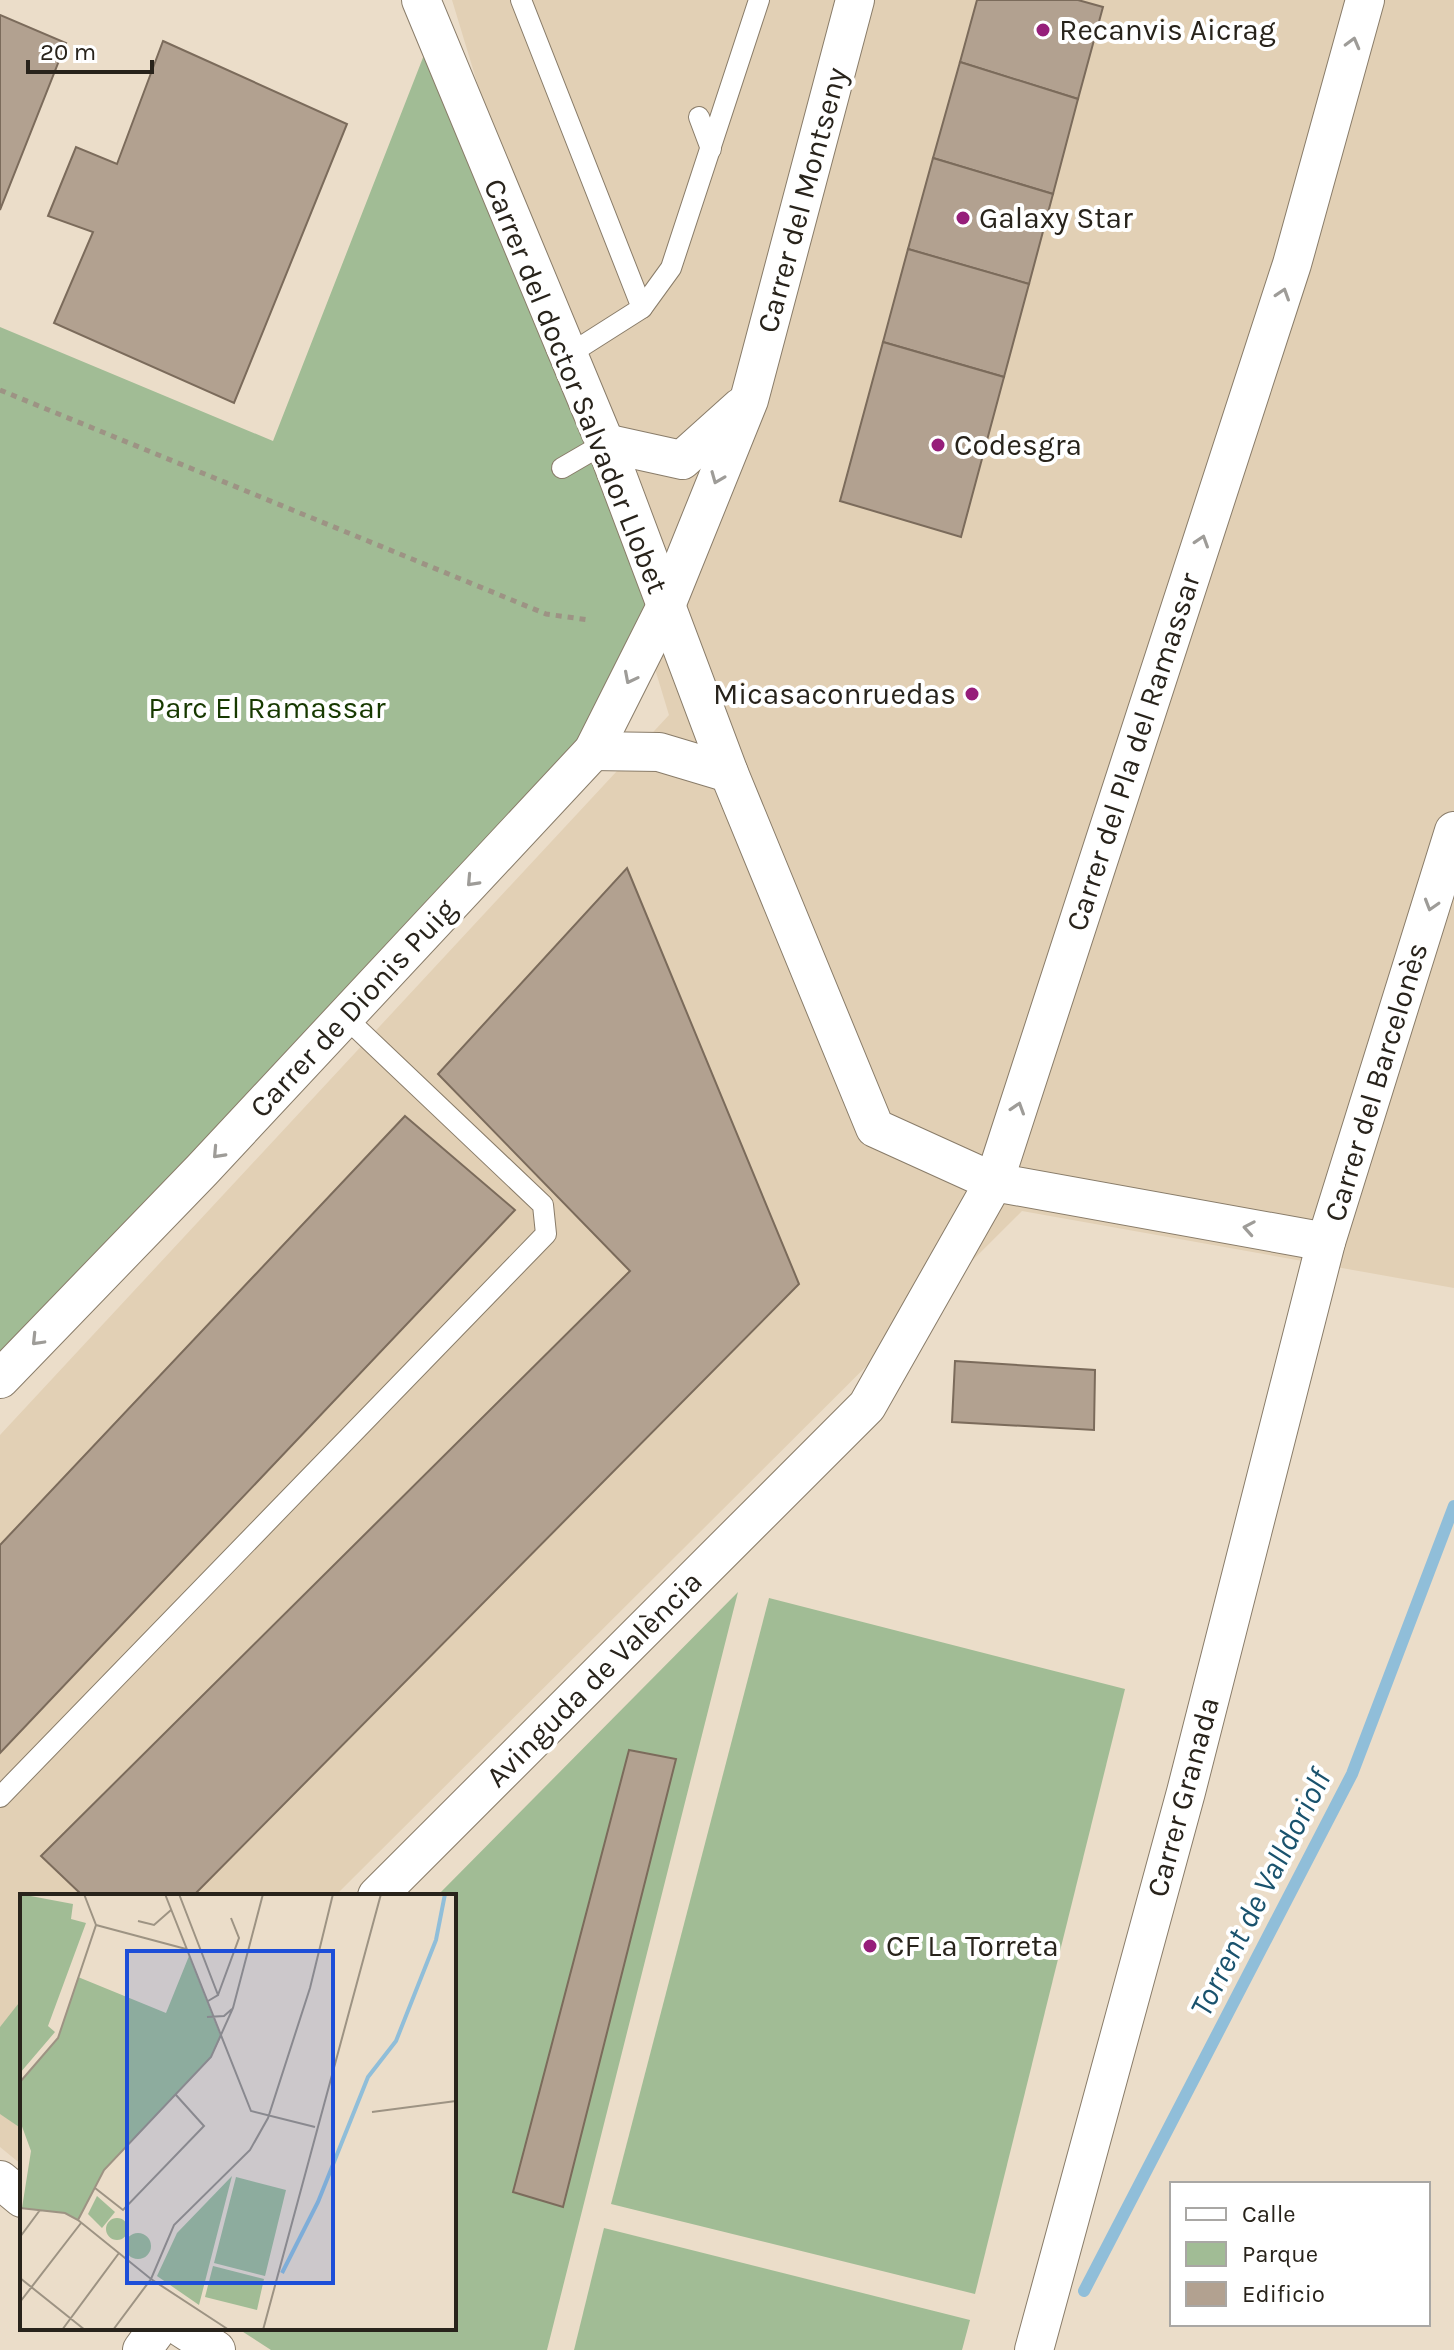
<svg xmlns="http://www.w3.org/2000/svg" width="1454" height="2350" viewBox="0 0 1454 2350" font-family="Karla,sans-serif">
<rect width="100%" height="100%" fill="#ebddc9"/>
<path fill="#e2d0b5" d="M452,0H1454V1288L1022,1211L335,1896H22V2165L0,2147V1435L669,715Z"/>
<g fill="#a1bc95">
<path d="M433,32L665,608L593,751L0,1379V327L273,441Z"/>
<path d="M738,1592L547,2350H271L237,2328H454V1896H437Z"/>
<path d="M769,1598L1125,1689L975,2294L611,2204Z"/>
<path d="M22,1999V2129L0,2114V2027Z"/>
<path d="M604,2228L970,2320L962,2350H574Z"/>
</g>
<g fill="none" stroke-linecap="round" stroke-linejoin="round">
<path stroke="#90bed9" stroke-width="12" d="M1084,2291L1352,1774L1454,1506"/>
</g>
<g fill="#b2a190" stroke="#7b6b5b" stroke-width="2">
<path d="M977,0H1078L1103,7L1078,99L960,62Z"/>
<path d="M0,15L66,43L0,210Z"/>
<path d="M163,41L347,124L234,403L54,323L93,232L48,216L76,147L117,164Z"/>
<path d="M960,62L1078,99L1053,194L933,158Z"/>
<path d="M933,158L1053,194L1029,284L908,249Z"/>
<path d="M908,249L1029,284L1004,377L883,342Z"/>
<path d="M883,342L1004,377L961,537L840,501Z"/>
<path d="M627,868L799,1284L193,1896H83L41,1856L630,1271L438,1074Z"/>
<path d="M405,1116L515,1210L0,1753V1545Z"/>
<path d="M955,1361L1095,1370L1094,1430L952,1422Z"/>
<path d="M629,1750L676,1759L563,2207L513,2192Z"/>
</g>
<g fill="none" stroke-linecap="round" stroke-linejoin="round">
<defs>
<g id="service">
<path d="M521,0L642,308L568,355"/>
<path d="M699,117L711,149"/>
<path d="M642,308L671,268L759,0"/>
<path d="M562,468L605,443"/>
<path d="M0,1797L546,1234L543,1205L345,1017"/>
</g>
<g id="minor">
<path d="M421,0L605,443L729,773L875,1128L994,1182L1326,1242"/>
<path d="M605,443L682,460L741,407"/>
<path d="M593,751L659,752L729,773"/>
<path d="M0,1379L202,1170L593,751L665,608L749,400L855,0"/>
<path d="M377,1896L867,1406L994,1182L1292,264L1365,0"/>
<path d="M0,2180L22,2198"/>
<path d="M182,2328L216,2350"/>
<path d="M142,2350L158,2328"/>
<path d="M1034,2350L1186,1792L1326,1242L1454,831"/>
</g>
</defs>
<use href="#service" stroke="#897c69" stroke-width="22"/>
<use href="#minor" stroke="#897c69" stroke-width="40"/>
<path stroke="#9d9384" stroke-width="5" stroke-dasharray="6 6" stroke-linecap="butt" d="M0,390L546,614L589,620"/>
<use href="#service" stroke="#fff" stroke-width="20"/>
<use href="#minor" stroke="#fff" stroke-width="38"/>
</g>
<defs><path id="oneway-chevron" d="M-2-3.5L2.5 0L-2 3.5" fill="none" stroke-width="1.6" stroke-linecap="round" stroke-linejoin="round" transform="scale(2)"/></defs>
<g stroke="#9e9c98">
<use href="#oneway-chevron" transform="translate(1353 43) rotate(-75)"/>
<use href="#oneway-chevron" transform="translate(1283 294) rotate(-72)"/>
<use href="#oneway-chevron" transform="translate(717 478) rotate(112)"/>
<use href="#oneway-chevron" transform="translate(1202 541) rotate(-72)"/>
<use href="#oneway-chevron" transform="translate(630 678) rotate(117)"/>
<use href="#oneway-chevron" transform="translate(472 881) rotate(133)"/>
<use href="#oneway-chevron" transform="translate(1431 905) rotate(107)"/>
<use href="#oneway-chevron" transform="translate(1018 1108) rotate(-72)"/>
<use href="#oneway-chevron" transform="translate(218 1153) rotate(133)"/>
<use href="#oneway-chevron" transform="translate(1249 1228) rotate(-170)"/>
<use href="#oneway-chevron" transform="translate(37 1340) rotate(134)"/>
</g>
<g fill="#961e7a" stroke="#fff" stroke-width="3">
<circle cx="1043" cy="30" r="8"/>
<circle cx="963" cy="218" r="8"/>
<circle cx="938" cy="445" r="8"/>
<circle cx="972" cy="694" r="8"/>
<circle cx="870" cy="1946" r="8"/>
</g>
<g text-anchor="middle" stroke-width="8" stroke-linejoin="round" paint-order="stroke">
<g font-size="30" fill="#28231b" stroke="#fff" text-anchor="start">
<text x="1059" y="40">Recanvis Aicrag</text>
<text x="979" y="228">Galaxy Star</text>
<text x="954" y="455">Codesgra</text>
<text x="956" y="704" text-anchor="end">Micasaconruedas</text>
<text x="886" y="1956">CF La Torreta</text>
</g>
<g font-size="30" fill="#28231b" stroke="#fff">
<text transform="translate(802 200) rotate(-75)" y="10">Carrer del Montseny</text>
<text transform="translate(576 386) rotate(68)" y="10">Carrer del doctor Salvador Llobet</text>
<text transform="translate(1133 752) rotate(-72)" y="10">Carrer del Pla del Ramassar</text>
<text transform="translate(353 1008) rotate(-47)" y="10">Carrer de Dionis Puig</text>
<text transform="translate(1376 1082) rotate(-73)" y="10">Carrer del Barcelonès</text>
<text transform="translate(594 1679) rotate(-45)" y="10">Avinguda de València</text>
<text transform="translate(1183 1797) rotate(-75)" y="10">Carrer Granada</text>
</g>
<g font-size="30" fill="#173900" stroke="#fff">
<text x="267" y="718">Parc El Ramassar</text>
</g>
<g font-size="32" font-style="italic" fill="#19526d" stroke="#fff">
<text transform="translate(1260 1893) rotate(-63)" y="11">Torrent de Valldoriolf</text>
</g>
</g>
<g transform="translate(20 1894)">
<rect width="436" height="436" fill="#ebddc9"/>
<path d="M0,0L53,10L51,25L66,29L28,132L35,138L0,179ZM169,62L201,143L191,163L84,276L58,326L44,319L2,314L11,257L0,227V188L38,144L58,83L146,119ZM212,282L179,411L137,382L157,339ZM216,283L266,296L245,382L194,369ZM77,302L95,318L82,334L68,320ZM86 335a11 11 0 1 1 22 0a11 11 0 1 1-22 0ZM105 352a13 13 0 1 1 26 0a13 13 0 1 1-26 0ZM193,372L244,385L237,416L185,403Z" fill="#a1bc95"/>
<path fill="none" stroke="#90bed9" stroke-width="4" d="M262,379L298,308L348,183L376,147L416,46L425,0"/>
<path fill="none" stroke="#9d9383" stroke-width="2" d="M145,0L231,217L295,233M159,0L198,101L188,107M118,27L134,31L151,16M76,31L166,55M198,101L219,44L211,24M187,123L204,122L212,115M0,188L38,144L76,31L64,0M352,218L436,207M75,294L103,316L184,232L156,201M0,314L45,319L58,326L131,385L209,436M58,326L84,276L191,163L213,114L243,0M0,343L20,316M0,384L65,436M0,408L61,329M42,436L99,359M93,436L131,385L154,331L230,256L248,224L290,94L313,0M243,436L361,0"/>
<path fill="#1d4ed8" fill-opacity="0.15" stroke="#1d4ed8" stroke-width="4" d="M107,57H313V389H107Z"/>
<rect width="436" height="436" fill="none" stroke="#28231b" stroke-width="4"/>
</g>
<rect x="1170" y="2182" width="260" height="144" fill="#ffffff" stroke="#a9a7a4" stroke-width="2"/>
<rect x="1186" y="2208" width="40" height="12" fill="#ffffff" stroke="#a9a7a4" stroke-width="2"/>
<text x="1242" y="2222" font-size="24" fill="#28231b">Calle</text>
<rect x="1186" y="2242" width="40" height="24" fill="#a1bc95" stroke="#a9a7a4" stroke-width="2"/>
<text x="1242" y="2262" font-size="24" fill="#28231b">Parque</text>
<rect x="1186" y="2282" width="40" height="24" fill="#b2a190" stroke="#a9a7a4" stroke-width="2"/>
<text x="1242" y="2302" font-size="24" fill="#28231b">Edificio</text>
<path d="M28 60v12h124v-12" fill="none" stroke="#28231b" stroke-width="4"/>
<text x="40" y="60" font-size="24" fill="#28231b" stroke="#ffffff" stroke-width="6" paint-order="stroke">20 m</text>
</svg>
